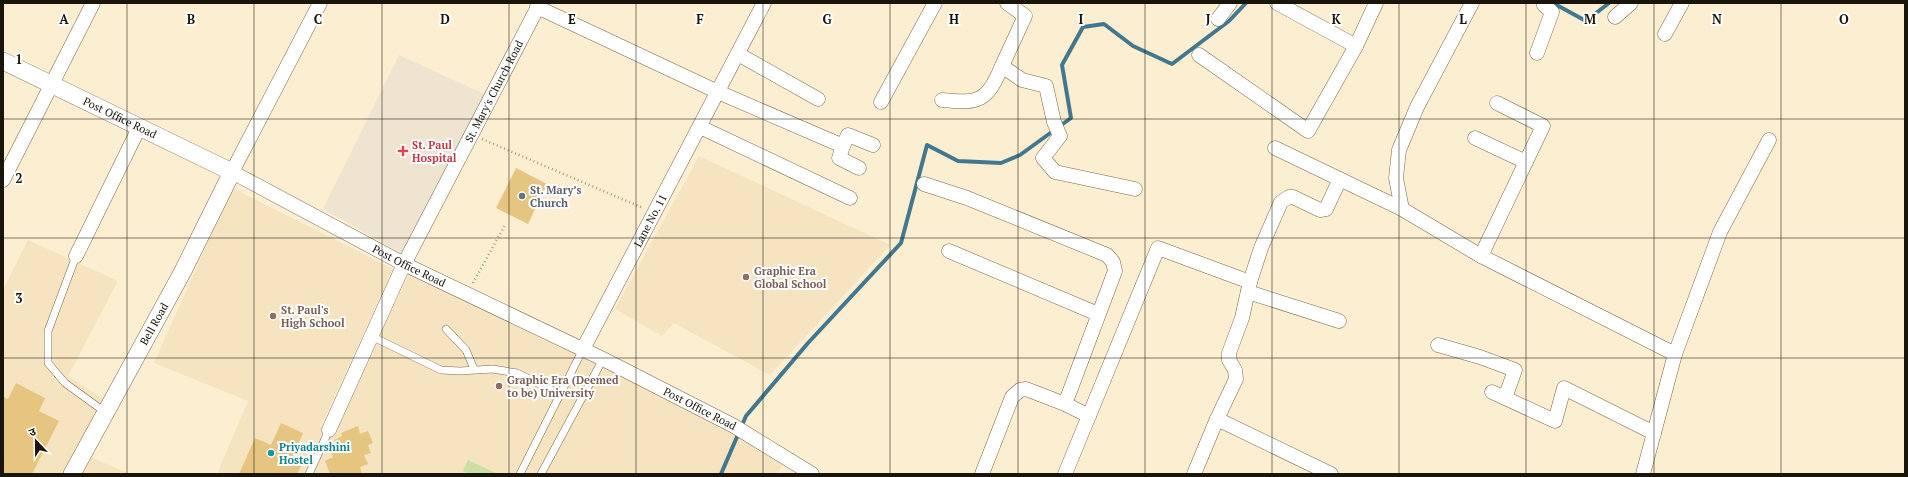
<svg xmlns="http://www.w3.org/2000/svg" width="1908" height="477" viewBox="0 0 1908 477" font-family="'PT Serif','Noto Sans Devanagari',serif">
<rect width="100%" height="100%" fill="#fceed0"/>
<g fill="#f5e4bf">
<path d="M699,156L890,245L770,375L674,323L662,336L615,309Z"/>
<path d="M232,188L393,269L321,426L336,432L409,274L612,371L783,461L778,474H217L248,401L154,363Z"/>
<path d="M28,240L118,281L68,376L104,399L64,474H3V290Z"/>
<path d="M90,457L131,474H81Z"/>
</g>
<path fill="#efe4d0" d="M399,55L484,94L403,254L323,209Z"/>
<path fill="#cbdfa6" d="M468,460L498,474H470L463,471Z"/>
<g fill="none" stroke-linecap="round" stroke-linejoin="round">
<g stroke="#41788f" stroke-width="4">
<path d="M1553,3L1586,21L1609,3"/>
<path d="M721,474L746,416L808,343L901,243L927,145L958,161L1001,163L1020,155L1071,118L1062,65L1083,27L1104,24L1133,46L1172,64L1229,21L1246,3"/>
</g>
</g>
<g fill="#e5c57f">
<path d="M516,168L547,184L528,224L496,208Z"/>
<path d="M16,383L45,398L39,411L59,421L32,474H3V397L8,399Z"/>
<path d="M281,423L303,433L291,460L302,464L297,474H239L255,438L271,445Z"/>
<path d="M358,426L360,434L368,431L373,443L368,445L371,453L364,455L368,464L360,467L362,474H330L325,461L333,457L330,450L337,447L334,440L342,436L341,433Z"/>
</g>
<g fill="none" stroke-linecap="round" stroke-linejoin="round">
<defs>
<g id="service">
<path d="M76,256L48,331V363L65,383L105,412"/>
<path d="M446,329L466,350L474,369"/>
<path d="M371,336L441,370L460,371L493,369L517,373L560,394"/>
<path d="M309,474L329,430"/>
<path d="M520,474L583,349"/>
<path d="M541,474L603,359"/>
</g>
<g id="minor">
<path id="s1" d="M320,3L232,172L404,264L603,359L734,426L812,474"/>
<path d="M1007,3L1025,16L1002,66L1022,80L1046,86L1054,122L1060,136L1043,158L1055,172L1135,189"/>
<path d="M1277,3L1356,46"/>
<path d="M537,7L718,92L843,146L848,135L873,145"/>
<path d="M1615,17L1631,3"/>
<path d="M1218,19L1230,3"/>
<path d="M1665,34L1682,3"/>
<path d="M1537,53L1552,12L1544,5L1545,3"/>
<path d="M738,54L818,99"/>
<path d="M1199,55L1308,131L1356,46L1376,3"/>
<path d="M942,100C980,104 987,101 1002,66"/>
<path d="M881,102L935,3"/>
<path d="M700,127L850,198"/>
<path d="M1475,138L1526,162"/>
<path d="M843,146L839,158L859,168"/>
<path d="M1275,148L1402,209L1481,256L1675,354"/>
<path d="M3,180L93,3"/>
<path d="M924,184L967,198L1107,255L1113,262L1115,271L1065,404"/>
<path d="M1402,209L1396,178L1399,150L1417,107L1472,3"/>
<path d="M949,251L1098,314"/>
<path d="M76,256L139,128"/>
<path d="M1481,256L1543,126L1497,103"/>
<path d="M1248,292L1339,321"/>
<path d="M1438,345L1480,357L1515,370L1505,398"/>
<path id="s2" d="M583,349L764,3"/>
<path d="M1492,392L1555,421L1564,388L1654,433"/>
<path d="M1217,419L1331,474"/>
<path id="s3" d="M329,430L404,264L540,3"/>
<path d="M982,474L1012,397L1020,390L1026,389L1065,404L1089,416"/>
<path d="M1065,474L1158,248L1250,282"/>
<path d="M1194,474L1217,419L1236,379L1235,370L1229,360V353L1242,318L1250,282L1261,248L1281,202L1289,197H1293L1320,210L1326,209L1340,179"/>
<path d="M1643,474L1675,354L1720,232L1769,140"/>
</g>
<g id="tertiary">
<path id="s4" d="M3,61L232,172L183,271L72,474"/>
</g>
</defs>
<use href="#service" stroke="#75694f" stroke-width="8"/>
<use href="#minor" stroke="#75694f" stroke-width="15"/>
<use href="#tertiary" stroke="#75694f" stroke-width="18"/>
<g stroke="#a39982" stroke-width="2.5" stroke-dasharray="1 3" stroke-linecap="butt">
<path d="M482,139L643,208"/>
<path d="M473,283L505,225"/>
</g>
<use href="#service" stroke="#fff" stroke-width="7"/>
<use href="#minor" stroke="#fff" stroke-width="14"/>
<use href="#tertiary" stroke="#fff" stroke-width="17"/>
</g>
<path fill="none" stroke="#1a150b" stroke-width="1" stroke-opacity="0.55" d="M127,3V474M254,3V474M382,3V474M509,3V474M636,3V474M763,3V474M890,3V474M1018,3V474M1145,3V474M1272,3V474M1399,3V474M1526,3V474M1654,3V474M1781,3V474M3,119H1905M3,238H1905M3,358H1905"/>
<path fill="#e0444e" stroke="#fff" stroke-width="1.5" d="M401 145h4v4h4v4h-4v4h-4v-4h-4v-4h4z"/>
<circle fill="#6b7280" stroke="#fff" stroke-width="1.5" cx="522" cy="196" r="4"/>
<g fill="#8d6e63" stroke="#fff" stroke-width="1.5">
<circle cx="746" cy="277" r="4"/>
<circle cx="273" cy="316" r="4"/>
<circle cx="499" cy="386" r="4"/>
</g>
<circle fill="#0f9aa8" stroke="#fff" stroke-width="1.5" cx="271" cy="453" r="4"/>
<g text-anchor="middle" stroke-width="4" stroke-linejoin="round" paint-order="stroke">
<g font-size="11" fill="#1a150b" stroke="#fff">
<text dy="4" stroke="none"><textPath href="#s3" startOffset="377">St. Mary's Church Road</textPath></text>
<text dy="4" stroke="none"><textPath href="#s4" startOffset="130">Post Office Road</textPath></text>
<text dy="4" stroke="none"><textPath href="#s2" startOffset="145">Lane No. 11</textPath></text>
<text dy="4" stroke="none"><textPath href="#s1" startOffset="391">Post Office Road</textPath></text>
<text transform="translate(154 324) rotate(-61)" y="4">Bell Road</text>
<text dy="4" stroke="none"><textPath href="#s1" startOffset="715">Post Office Road</textPath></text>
</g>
<g font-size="11" font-weight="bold" fill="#be3a42" stroke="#fff" text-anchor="start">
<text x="412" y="149">St. Paul<tspan x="412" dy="13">Hospital</tspan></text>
</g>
<g font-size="11" font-weight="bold" fill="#5b616d" stroke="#fff" text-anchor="start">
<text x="530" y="194">St. Mary’s<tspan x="530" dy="13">Church</tspan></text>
</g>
<g font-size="11" font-weight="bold" fill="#785e54" stroke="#fff" text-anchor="start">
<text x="754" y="275">Graphic Era<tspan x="754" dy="13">Global School</tspan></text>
<text x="281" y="314">St. Paul's<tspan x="281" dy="13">High School</tspan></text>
<text x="507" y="384">Graphic Era (Deemed<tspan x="507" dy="13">to be) University</tspan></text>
</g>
<g font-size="11" font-weight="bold" fill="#0d838f" stroke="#fff" text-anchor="start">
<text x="279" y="451">Priyadarshini<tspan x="279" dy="13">Hostel</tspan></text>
</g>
</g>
<g font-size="13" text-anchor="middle" font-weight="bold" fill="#1a150b" stroke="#fff" stroke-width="4" stroke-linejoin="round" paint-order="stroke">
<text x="64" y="24">A</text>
<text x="191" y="24">B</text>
<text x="318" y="24">C</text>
<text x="445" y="24">D</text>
<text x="572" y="24">E</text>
<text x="700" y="24">F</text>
<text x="827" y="24">G</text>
<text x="954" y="24">H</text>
<text x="1081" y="24">I</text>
<text x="1208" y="24">J</text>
<text x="1336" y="24">K</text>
<text x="1463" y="24">L</text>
<text x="1590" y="24">M</text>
<text x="1717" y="24">N</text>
<text x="1844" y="24">O</text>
<text x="19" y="64">1</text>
<text x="19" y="183">2</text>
<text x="19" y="303">3</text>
</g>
<rect width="1908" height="477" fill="none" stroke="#1a150b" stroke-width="8"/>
<g transform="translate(36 441) rotate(338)" stroke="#ffffff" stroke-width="3" paint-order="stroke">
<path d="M0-3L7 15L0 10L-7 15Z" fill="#1a150b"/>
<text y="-6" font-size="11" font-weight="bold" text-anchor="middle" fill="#1a150b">उ</text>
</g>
</svg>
